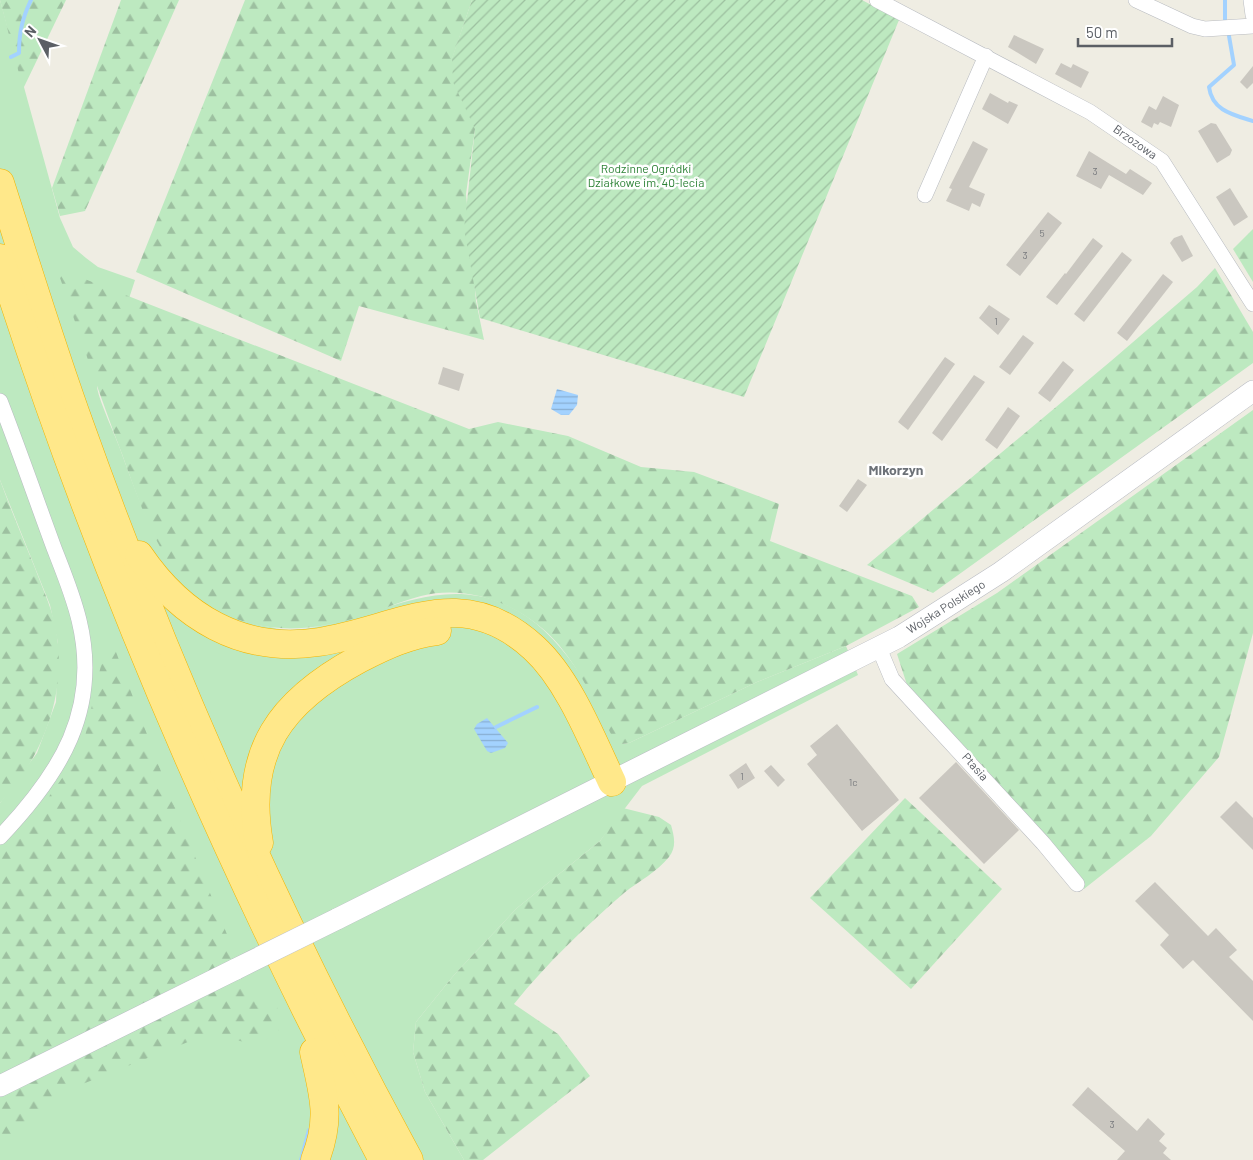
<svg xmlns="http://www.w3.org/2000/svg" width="1253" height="1160" viewBox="0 0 1253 1160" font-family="Barlow,sans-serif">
<defs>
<pattern id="forest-firs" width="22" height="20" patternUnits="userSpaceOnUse" patternTransform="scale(1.25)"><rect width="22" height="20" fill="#bde9c0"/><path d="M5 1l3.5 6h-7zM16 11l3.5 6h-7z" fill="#9dc0a0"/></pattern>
<pattern id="garden-furrows" width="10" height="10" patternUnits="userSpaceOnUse" patternTransform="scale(1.25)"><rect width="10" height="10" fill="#bde9c0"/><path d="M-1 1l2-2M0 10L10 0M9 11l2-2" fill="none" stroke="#9dc0a0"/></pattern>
<pattern id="water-rules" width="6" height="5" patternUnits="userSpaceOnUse" patternTransform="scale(1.25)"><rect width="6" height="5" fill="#a3d2ff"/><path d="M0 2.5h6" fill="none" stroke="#88aed2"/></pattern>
</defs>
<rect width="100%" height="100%" fill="#efede3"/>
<path fill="#bde9c0" d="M0,0L60,218L73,247L86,258L98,267L135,280C127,306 117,332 108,357C104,366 98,376 97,385C96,394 115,435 119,446C146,520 175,610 264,626C272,627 281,630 289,630C363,628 428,573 502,603C561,627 591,692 622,744L629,743L757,682L846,646L858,675L642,786L600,841L517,908L454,975L416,1022L413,1052L425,1092L464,1160H0V803L37,753L56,702L58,643L50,605L0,480Z"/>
<g fill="url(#forest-firs)">
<path d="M0,0H66L23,89Z"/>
<path d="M121,0H179L85,211L60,216L52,188Z"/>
<path d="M245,0H472L452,59L478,108L466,194L476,301L484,340L359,306L341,361L136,272Z"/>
<path d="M1253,229V282L1233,249Z"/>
<path d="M1215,268L1253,332V363L933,593L867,565L1111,361L1197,287Z"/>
<path d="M59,269L469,429L498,422L568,436L641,467L694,472L779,504L770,541L912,596L919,607L846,646L757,682L629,743L622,744L613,738C597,706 582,673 559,645C527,607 471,583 421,596C398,602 375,613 352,619C292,636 231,633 186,584C155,551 137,496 122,454C99,394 79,333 58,272Z"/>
<path d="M1253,410V633L1219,757L1151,836L1084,889L999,784L909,691L897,654L997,593Z"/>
<path d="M0,480C11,510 23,539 35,568C42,587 51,606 55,625C69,690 44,756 0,803Z"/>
<path d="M113,644L171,798L256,1005L277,1006L279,1030L257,1046L220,1035L188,1042L65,1091L7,1143H0V851L41,808L82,750L103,656Z"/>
<path d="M905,798L1002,889L911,989L810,898Z"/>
<path d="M623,808L659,817L671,825C674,836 677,847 669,857C657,872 639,881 624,893C585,927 547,963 514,1004L558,1034L590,1076L483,1160H464L425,1092L413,1052L416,1022L454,975L517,908L600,841Z"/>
</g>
<path fill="url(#garden-furrows)" d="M472,0H862L899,20L744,397L480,318L464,229L475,129L453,82L452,58Z"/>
<g fill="url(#water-rules)">
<path d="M557,389L578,395L577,405L569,415H561L551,409Z"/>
<path d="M487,718L508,743L505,748L491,753L487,751L474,729L477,724Z"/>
</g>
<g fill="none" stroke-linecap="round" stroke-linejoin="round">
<g stroke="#a3d2ff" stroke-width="4">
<path d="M1225,22V0"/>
<path d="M1229,36L1234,65L1209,87C1212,111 1234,115 1253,121"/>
<path d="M11,57L19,53C19,33 22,19 31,0"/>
<path d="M496,727L537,707"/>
<path d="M301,1160L309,1130"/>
</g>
</g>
<g fill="#cac7c0">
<path d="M1014,35L1044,49L1036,64L1008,47Z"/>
<path d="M1061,63L1071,68L1073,64L1089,72L1081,88L1055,74Z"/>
<path d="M1253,66V83L1247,89L1240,82Z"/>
<path d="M990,93L1008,103L1009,101L1018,105L1008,124L982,109Z"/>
<path d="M1163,96L1179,105L1171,127L1160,122L1158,125L1154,123L1152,128L1141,122L1149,106L1156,110Z"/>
<path d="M1211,123L1216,124L1232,150L1230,155L1217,163L1198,131Z"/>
<path d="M973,141L988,149L969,187L985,194L980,207L972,203L969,211L946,201L952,189L949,188Z"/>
<path d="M1089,151L1126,174L1130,169L1152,183L1143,195L1109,175L1101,189L1076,176Z"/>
<path d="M1230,188L1248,217L1234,226L1216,197Z"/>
<path d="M1048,212L1062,223L1020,276L1006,265Z"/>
<path d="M1182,235L1193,256L1182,262L1170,243L1174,238Z"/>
<path d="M1093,238L1103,246L1057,305L1046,297L1065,273L1066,274Z"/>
<path d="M1122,252L1132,260L1084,322L1074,314Z"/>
<path d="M1163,274L1173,282L1127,341L1117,333Z"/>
<path d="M989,305L1010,319L998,335L979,318Z"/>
<path d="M1023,335L1034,343L1010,375L999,367Z"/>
<path d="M945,357L955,364L908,430L898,422Z"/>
<path d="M1063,361L1074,370L1050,402L1038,393Z"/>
<path d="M443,367L464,374L459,391L438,384Z"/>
<path d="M974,375L985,382L942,441L932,433Z"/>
<path d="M1008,407L1020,416L997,449L985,440Z"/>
<path d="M858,479L867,485L847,512L839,506Z"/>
<path d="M837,724L899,800L862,831L807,764L817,755L810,746Z"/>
<path d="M956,762L1019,830L984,864L919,798Z"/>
<path d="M746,763L755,778L738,789L729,775Z"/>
<path d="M771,765L785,780L778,787L764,771Z"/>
<path d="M1236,801L1253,818V850L1220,817Z"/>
<path d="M1155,882L1208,936L1216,928L1237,950L1229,957L1253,981V1021L1193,960L1183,969L1160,945L1169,935L1135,901Z"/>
<path d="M1088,1087L1137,1131L1148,1118L1165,1134L1159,1141L1167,1148L1163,1153L1171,1160H1117L1125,1151L1072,1105Z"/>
</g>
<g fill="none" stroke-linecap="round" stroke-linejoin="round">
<defs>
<g id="street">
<path d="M877,0L1090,112L1162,161L1253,304"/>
<path d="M1136,0L1192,26L1205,29L1253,26"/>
<path d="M1251,0L1253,15"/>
<path d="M925,195L986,56"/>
<path d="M0,401C19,450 36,499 54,548C63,571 73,595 79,620C101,710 60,774 0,837"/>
<path d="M879,648L892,679L1043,843L1077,884"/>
</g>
<g id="secondary">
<path d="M337,919L899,637L1001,572L1253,391"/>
<path d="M0,1086L236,969"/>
</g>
<g id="highway">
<path d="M0,183C26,264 51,346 80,426C170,678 281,925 409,1160"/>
<path d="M0,258C99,570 230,871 383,1160"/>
<path d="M139,555C181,617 242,654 319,642C399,630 460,580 534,648C569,680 592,740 612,782"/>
<path d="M259,843C243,751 281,701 359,659C384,646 410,634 437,631"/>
<path d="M314,1052C323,1094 332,1117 315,1160"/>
</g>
</defs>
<use href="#street" stroke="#b8bbc0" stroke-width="16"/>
<use href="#secondary" stroke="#b9bcc3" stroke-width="22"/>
<use href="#highway" stroke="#f2b500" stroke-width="29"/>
<use href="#street" stroke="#fff" stroke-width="15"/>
<use href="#secondary" stroke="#fff" stroke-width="21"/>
<use href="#highway" stroke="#ffe88a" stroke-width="28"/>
<defs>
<path id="secondary-bridge" d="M236,969L337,919"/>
</defs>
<use href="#secondary-bridge" stroke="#b9bcc3" stroke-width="22" stroke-linecap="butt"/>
<use href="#secondary-bridge" stroke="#fff" stroke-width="21"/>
</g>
<g text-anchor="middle" stroke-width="5" stroke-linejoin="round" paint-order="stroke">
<g font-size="10" fill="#77797c">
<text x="1095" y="175">3</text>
<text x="1042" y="237">5</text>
<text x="1025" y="259">3</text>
<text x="996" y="325">1</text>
<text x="742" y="780">1</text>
<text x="853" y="786">1c</text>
<text x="1112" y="1128">3</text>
</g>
<g font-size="12" fill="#5b5f65" stroke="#fff">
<text transform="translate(1135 142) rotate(35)" y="4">Brzozowa</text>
<text transform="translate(946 607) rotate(-32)" y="4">Wojska Polskiego</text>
<text transform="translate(975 767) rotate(48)" y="4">Ptasia</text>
</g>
<g font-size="12" fill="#2d8236" stroke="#fff">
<text x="646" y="173">Rodzinne Ogródki<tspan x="646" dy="14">Działkowe im. 40-lecia</tspan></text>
</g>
<g font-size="14" font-weight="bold" fill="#6c7177" stroke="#fff">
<text x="896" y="475">Mikorzyn</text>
</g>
</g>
<g transform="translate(40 40) rotate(311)" stroke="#ffffff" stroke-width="4" paint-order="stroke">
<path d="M0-4L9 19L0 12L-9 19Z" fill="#5b5f65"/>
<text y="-8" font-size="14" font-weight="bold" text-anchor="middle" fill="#5b5f65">N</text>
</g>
<path d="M1078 38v8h94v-8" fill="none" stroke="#5b5f65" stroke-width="2.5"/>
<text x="1086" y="38" font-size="15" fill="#5b5f65" stroke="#ffffff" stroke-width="4" paint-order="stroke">50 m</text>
</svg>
